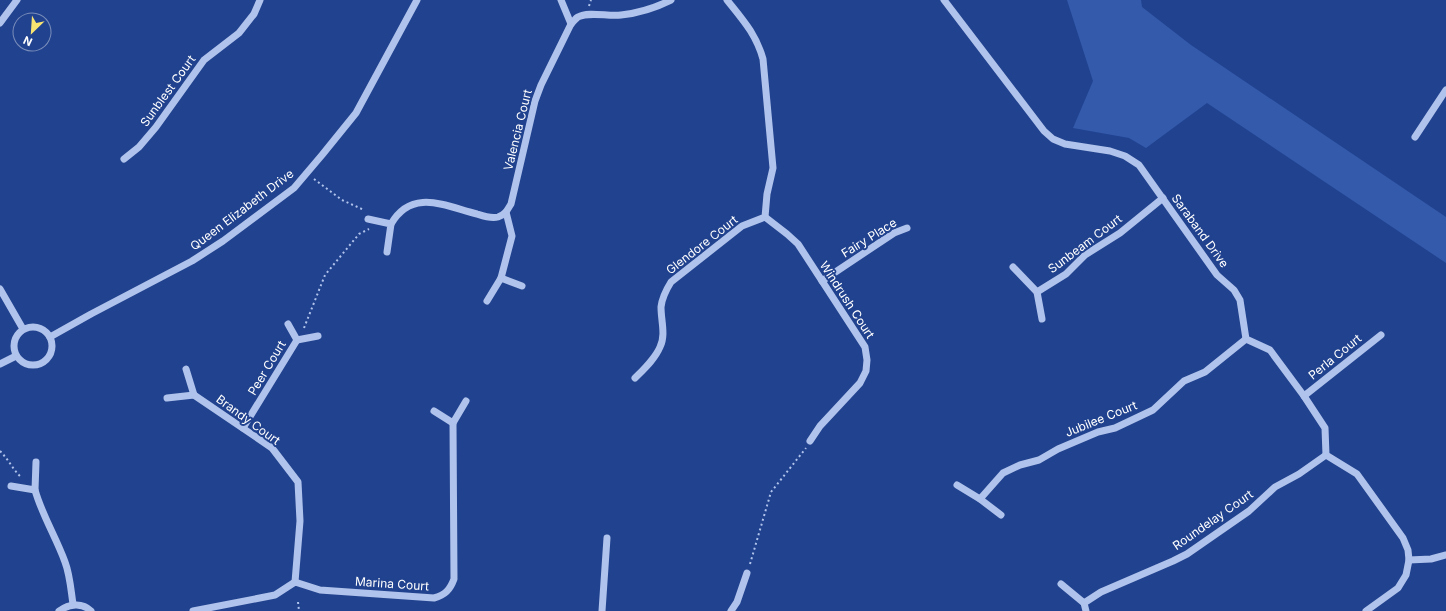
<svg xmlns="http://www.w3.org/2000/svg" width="1446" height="611" viewBox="0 0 1446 611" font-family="Inter,sans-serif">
<rect width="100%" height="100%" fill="#21428e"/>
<path fill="#345aac" d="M1067,0H1141L1142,7L1191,45L1446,217V263L1207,103L1146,148L1129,138L1073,128L1093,81Z"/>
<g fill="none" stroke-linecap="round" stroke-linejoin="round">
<g stroke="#b0c3ec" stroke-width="2" stroke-dasharray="2 3" stroke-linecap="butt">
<path d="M589,6L591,0"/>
<path d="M314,179L342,200L364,210"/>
<path d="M304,328L325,275L359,234L369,229"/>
<path d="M0,451C9,460 13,470 22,478"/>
<path d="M750,564L771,492L806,448"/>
<path d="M298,602L299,611"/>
</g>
<g stroke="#b0c3ec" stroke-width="7">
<path d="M561,0L571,24"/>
<path d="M944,0L1044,131L1053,139L1065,144L1110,151L1125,156L1139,165L1217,275L1234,290L1240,300L1246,339L1270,350L1304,396L1325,428L1326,455L1357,474L1403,538L1408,550L1409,560L1406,575L1398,588L1366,611"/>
<path d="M0,23L17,0"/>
<path d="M1415,137L1446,90"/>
<path d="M124,159L139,147L156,127L204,60L239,33L254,14L260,0"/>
<path d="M765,217L787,234L798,244L865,347L867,360L866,371L860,383L820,426L810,441"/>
<path d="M368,219L391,224L387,252"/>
<path d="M391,224C412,188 445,206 477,214C483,216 491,219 498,217C501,216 504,214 506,212"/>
<path d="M1013,267L1037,292L1042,319"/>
<path d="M501,278L512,236L506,212L511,204L535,101L541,85L571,24C573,22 576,18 578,17C589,11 609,17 621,15C639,13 655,8 671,0"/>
<path d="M822,281L894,233L907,228"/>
<path d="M0,289L23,329"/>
<path d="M1037,292L1066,274L1085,255L1120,233L1163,198"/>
<path d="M487,301L501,278L522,286"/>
<path d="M288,324L297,340L318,336"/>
<circle cx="33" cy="346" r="19"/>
<path d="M50,337L91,314L192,261L223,241L294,188L322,155L356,113L417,0"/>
<path d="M0,364L16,356"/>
<path d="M186,369L194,395L272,448L298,482L300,521L295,582"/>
<path d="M635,378C644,369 655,359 660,347C666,335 661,321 661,307C662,298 666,290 671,282L742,226L765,217L767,194L773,168L763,59C756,34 743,20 727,0"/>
<path d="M1304,396L1381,335"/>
<path d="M167,398L194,395"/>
<path d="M434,411L453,423L466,401"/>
<path d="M243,428L297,340"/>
<path d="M957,485L980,499L1001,515"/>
<path d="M11,486L35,490L36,462"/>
<path d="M35,490C42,515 56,537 65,562C70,575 71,591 73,604"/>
<path d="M980,499L1003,473L1020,465L1039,460L1058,449L1098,432L1115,428L1153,410L1184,381L1205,372L1246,339"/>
<path d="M1409,560L1431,559L1446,555"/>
<path d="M1061,584L1084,603L1086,611"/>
<path d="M1084,603L1101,592L1173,561L1187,554L1249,511L1275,487L1299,474L1326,455"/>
<path d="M59,611C69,604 82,602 91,611"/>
<path d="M193,611L275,595L295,582L320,590L434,598C445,595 450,590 454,579L453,423"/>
<path d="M602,611L607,538"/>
<path d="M731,611L737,602L747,573"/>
</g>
</g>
<g text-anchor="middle" stroke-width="4" stroke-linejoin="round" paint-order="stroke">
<g font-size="12" fill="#fff" stroke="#21428e">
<text transform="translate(168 91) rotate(-54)" y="4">Sunblest Court</text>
<text transform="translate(518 130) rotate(-76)" y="4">Valencia Court</text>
<text transform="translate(242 210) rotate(-37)" y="4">Queen Elizabeth Drive</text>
<text transform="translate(1200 231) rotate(54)" y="4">Saraband Drive</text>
<text transform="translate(869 238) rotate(-32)" y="4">Fairy Place</text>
<text transform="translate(1085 244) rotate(-37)" y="4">Sunbeam Court</text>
<text transform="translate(702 245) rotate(-38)" y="4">Glendore Court</text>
<text transform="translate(847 300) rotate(57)" y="4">Windrush Court</text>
<text transform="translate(1335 357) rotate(-39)" y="4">Perla Court</text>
<text transform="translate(267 368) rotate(-59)" y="4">Peer Court</text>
<text transform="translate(1101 419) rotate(-22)" y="4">Jubilee Court</text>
<text transform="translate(248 420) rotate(36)" y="4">Brandy Court</text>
<text transform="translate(1213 520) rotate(-35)" y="4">Roundelay Court</text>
<text transform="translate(392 584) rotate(4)" y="4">Marina Court</text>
</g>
</g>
<g transform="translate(32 32) rotate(205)"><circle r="19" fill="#21428e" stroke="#7a8ebb"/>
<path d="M0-3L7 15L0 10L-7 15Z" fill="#f9e471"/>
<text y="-6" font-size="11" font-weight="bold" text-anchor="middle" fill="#ffffff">N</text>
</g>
</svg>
